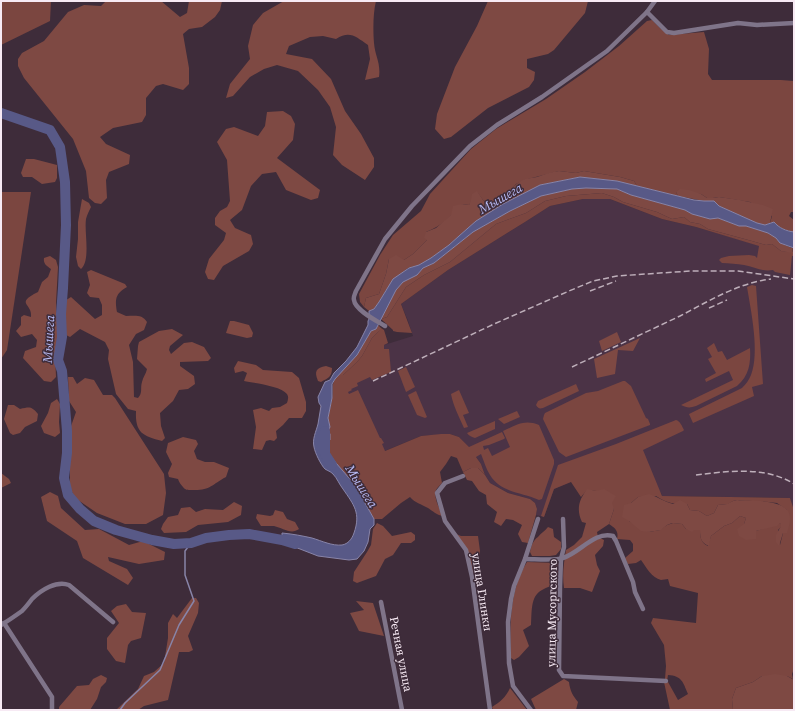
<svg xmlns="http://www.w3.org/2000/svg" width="795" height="711" viewBox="0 0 795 711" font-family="'Source Serif 4',serif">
<rect width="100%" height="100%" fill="#3e2c3a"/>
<path fill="#4b3346" d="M583,199H610L662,219L696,227L794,256V510L790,498L662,496L661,493L598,470L554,489L544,517L536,515L537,509L535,503L530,499L508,493L490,483L485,475L481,464L472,451L459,437L450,434L421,436L370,457L347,391L384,345L413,336L408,321L401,304L448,270L525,222L550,206Z"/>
<g fill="#7b4640" fill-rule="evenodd">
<path d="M1,1H51L50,21L1,45Z"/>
<path d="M652,20L660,28L669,35L704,32L709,49L708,74L712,80H781L794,81V212H791L789,216L794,220V232C787,231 779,228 774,222L770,223L772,216L750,202L719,197L713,198H707L701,194L676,192L678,196L637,186L634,181L620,177L584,171L576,173L559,171L524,180L516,184L510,191L508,197L510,201L492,212L490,205L483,200L477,192L469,205L462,204C451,216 442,226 426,232L427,240L413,254L404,260L389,259L386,274L379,294L366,298L364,307L360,302L359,294L380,255L393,235L421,211L430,194L471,149L496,129L546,99L585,72L619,46L647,21Z"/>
<path d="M1,192H31L7,350L1,359Z"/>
<path d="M602,193L614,197L623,202L657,212L672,219L684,217L690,222L700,224L708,229L752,241L766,245L772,244L781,251L793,252L792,248H794V256H792L790,275L775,272L773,270C762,272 755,267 744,265C737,264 729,263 722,263L719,260L721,258L729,256L749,255L755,256L757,258L759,246L696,227L662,219L610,199H583L550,206L525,222L448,270L401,304L412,333L397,332L393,331V330L381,319L387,317L406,287L424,275L450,262L496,224L526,213L545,201L566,196Z"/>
<path d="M752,285L756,286L763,384L752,387L754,396L693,423L689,414L742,388C746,384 749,380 751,375C760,353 751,311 747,287Z"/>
<path d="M381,328L384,330L388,343L384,345V349H389L391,372L372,380L370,377L357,383L358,386L351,389L352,390L348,392L349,394L358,390L380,438H381L384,443L382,444L385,451L421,436L441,434H450L459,437L469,447L502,432L505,438L504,439L489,445L483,446L484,450L488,448L492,456L510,447L503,431C517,425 524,419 539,425L554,460V464L542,499L539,500C522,492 501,493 490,475C486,469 484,461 481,454L476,457L481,464L485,475L478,468H471L463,472L457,458L451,456L446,464L440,472L442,483C440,485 437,488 436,490C433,497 440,510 443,516C436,515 433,511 428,508C421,504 415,503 410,497L401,503L382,519H374L365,503L362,491L349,478L330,456L325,454L323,450L328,431L329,421L328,418C329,412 331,405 332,399C334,389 330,384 338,375H343L357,362L362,356L372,338L378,332Z"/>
<path d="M714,343L718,352L722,351L727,360L750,348C751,363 749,376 737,386L696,406C690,408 687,408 681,405L733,380L729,371L706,382L705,379L716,373L708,359L712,357L707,348Z"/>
<path d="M406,367L415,387L406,392L398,371Z"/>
<path d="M623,381H625L631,386L646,418L648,419L650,424V425L566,457L559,452L543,419L544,415L545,413L586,393L598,391Z"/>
<path d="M576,384L579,391L543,408C539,409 538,408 536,405L538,401Z"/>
<path d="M459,390L469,413L463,415L468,427L464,428C459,417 453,405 451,394Z"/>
<path d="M416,391L427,417L425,418L417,415L408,395Z"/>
<path d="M517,411L520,417L504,424L498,419Z"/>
<path d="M676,420C680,421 682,426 684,430L683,431L643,450L662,496L790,498L794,510V669L792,674L793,679L787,676H762L753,682L736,688L732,699L733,710H670L664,682H668L678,700L688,694C683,682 682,676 668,675L667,681L665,679L666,666L664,645L651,623L653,618L696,623L698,593L670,586L668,579C666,579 663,580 661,580C652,578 646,567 641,560L636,563L628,564L625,558L633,551V544L630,540L617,539C619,531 615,528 609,524L614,509L596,491L587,490L581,497L571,482L554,489L544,517L541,516L558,465L616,444ZM656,496C669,504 673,504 687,504L690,510L699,511L707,516L714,513L718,505L728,504L733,501L737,500L768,502L777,503L787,510L783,533L780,545L778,530L782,526L780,523L756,531L744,524L746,518L740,516L732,523L724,526L711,536L708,546C701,543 700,537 700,530L686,529L682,524L673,523L667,525L660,530L649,532L629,521L631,503L638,497Z"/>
<path d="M495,421V429L475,438C472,437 469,436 467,433Z"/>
<path d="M456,534L461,536H478L480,551L475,573L472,572L467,549Z"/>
</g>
<g fill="#7e4943">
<path d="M106,1H161L180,17L187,13L189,1H222L220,10L215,17L202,27L189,29L183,34L189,68V84L183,90L163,84L156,86L146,98V115L142,122L113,128L100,137L106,144L130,155L129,164L109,172L106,180L107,198L101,204L95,203L89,198L86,171L73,139L24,78L18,66V59L22,53L44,41L68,12L84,5L101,6Z"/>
<path d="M284,1H376C373,13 373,30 374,43C375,56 381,63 379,77L365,80L370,59L368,45C356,37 350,30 336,39L323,36L310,37L289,46L286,54L312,59L331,79L345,111L361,134L374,158V167L365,180L342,165L333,155L336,127L330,107L318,90L298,71L277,65L264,69L250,77L233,96L226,98L230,84L250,59L248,46L253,25L263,13Z"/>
<path d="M488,1H588L585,13L554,50L548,54L527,59V68L535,72L534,80L529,87L488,108L451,137L444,139L435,129L437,114L455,67L477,26Z"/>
<path d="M283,111L291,116L295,124L293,140L277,158L320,190L318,198L311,200L286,190L276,172L262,174L251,186L242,210L230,220L235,228L251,235L253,244L249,251L223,266L214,280L208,279L205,272L209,259L224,240L226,233L215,225V218L220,211L227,207L230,201L227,160L217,142L226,129L234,127L258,136L265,126L267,112Z"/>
<path d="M26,159H34L57,165V178L55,182L42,184L32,177H23L21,173Z"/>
<path d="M559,171L576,173L584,171L620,177L634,181L637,186L617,181L580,177L540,185L510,201L508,197C510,189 517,182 525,179C529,178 533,178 537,177C545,174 551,172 559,171Z"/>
<path d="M586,188L617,189L631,195L685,210L692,214L710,219L718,218L739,226H746L768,233L776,238L780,243L792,248L793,253L781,251L772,244L766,245L752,241L708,229L700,224L690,222L684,217L672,219L657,212L623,202L614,197L602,193L566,196L545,201L526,213L496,224L450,262L424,275L406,287L387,317L381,319L396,290L403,282L417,275L423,268L434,263L473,232L510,211L541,196L572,189Z"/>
<path d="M680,189L689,190L701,194L707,198H713L719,197L740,200L763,205L773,209L770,223L765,225L757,223L719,206L714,201H704L678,196L676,192Z"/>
<path d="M477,191L483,200L490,205L492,212L476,221L459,236L449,245L431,258L419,265L408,268L403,272L386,290L379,302L374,309L369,311L364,307L366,298L379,294L386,274L389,259L396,255L404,260L413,254L427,240L424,238L426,232L436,228L451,215L453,206L462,204L469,205L471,200L472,194Z"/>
<path d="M82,199L89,203L91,207C89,211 87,215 86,219C84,232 91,260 81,269L78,266L76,257L78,239V222Z"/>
<path d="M50,256L56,260L58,267L56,303L58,335L55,353L56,377L51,382L44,381L23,358L25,351L36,347L37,340L32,334L21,337L16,331L21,325V317L24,315L31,317C33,303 14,304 38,292L42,282L48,277L51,269C47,266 43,264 44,258Z"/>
<path d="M91,270L125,284L127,287C115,294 115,299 117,312C120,313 123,315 126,316C135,316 142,314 147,322L144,330L136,334L129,345L133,362L134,397L138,398C143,393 140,388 142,382C143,377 146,374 147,369L137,359L138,346L139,342L159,331L172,329L183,335L170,346L169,350L171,354L184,343L192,342L204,347L211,358L208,361L180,362V366L194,376L195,384L188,389L179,390L173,401L160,413L161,426L165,438L162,441C143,436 135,433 136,411L128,409L116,394L108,359L109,350L105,342L80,329L70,337L66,335L63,302L71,297L95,319L102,315V305L99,298L90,297L87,293L90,285L87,272Z"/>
<path d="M230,321H234L249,325L253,333L252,337L247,338L226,333Z"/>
<path d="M378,325L381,328V329L372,338L362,356L357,362L343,375H338L357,355L371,331L376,329Z"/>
<path d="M617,332L621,342L602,351L599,341Z"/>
<path d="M640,338L633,351L618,350L615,374L597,378L594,359Z"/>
<path d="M238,361L256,365L263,370L292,372L299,378L306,402V411L302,418H289L283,425L276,431L277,438L274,441L270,440L266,441L262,450L253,449L256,427L253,410L261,408L269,411L272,408L280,407L287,403C288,400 289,397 287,394C281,386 254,383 244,381L247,373L243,371L235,373L234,368Z"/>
<path d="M326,366L332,368C332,377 328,378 321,382L318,381C314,371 316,368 326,366Z"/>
<path d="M68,377H73L77,384L85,378L94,380L103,395H112L115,398L164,474L166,493L163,515L146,524H125L97,513L75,498L70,488V429L76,412L69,401Z"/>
<path d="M57,399L60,404L59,422L60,433L55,437L44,433L41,426L48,413L51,403Z"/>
<path d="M8,405H14L20,409C30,407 31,406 38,414L37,421L25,427L20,433L13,435L10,433L4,419Z"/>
<path d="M183,437L196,440L198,444L194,451L197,459L205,462H214L229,468L226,477C211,485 210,491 191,490C188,490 185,490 183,487C181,485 179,482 178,479L169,477L168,473L172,464L166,452L168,443Z"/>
<path d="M471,468H478L485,475L490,483L508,493L530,499L535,503L537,509L536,515L528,543L522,542L518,534L522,525L513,520L506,519L501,526L494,522L497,512L487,504L486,495L479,491L472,481L467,480L463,472Z"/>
<path d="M1,473L9,479L11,483L1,488Z"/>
<path d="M587,489L596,491L604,489L616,496L612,503L614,509L609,524L597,532L598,537L604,540L603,546L595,555L597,565L600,571L592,592L580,588H564C562,575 564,562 566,550L574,545L582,537L586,523L582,522C576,509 579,500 587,489Z"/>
<path d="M50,492L58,496L61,508L85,530L99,529L129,545L143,541L165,552L164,560L139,564L108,557L109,561L127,569L133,578L128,585L83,558L77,541L47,521L41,497Z"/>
<path d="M649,494C658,497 665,502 673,504L680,500L687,504L690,510L699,511L707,516L714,513L718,505L727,504L733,501L737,500C750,501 780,499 788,511C792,518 789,526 787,533H783L779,546L776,542V535L781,526L780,523L777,526L756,531V539L746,540L739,536L737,529L744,524L746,518L740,516L732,523L724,526L711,536L709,546C701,543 700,538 700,530H694L692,532L686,529L682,524L672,523L667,525L661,530L649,532L641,531L629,521L622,517L624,505L631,503L638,497Z"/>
<path d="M234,502L242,506L241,515L228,522L198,525L186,532L164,533L161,529L163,524L168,517L178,515L181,508L190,507L196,512L205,509L223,510Z"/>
<path d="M275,510L283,512L287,519L295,522L299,529C291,535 283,528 274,526C270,526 265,526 261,526L256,518L257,514L270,516L273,515Z"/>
<path d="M377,523L383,526L392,536L411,532L415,535V540L411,543H401L393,555L385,559L376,576L357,583L353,581L354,572L367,552L371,545L373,529Z"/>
<path d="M548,527L553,529L554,537L561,542V549L556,555L550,556H532L530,552C531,547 533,540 538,537C541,533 545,531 548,527Z"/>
<path d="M527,562L557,563L558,572L557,583C552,586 547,587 542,590C530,596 532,613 531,625L523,630L529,646L519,657L514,660L511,658C510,625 509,591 527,562Z"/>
<path d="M192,598H196L199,603L198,613L188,636L193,650L189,652H179L168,700L144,706L138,710H116L138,689L144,676L154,672L164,663L168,638V623L173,614L177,618Z"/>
<path d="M356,601L373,603L384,636L359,631L350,613L364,610Z"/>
<path d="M126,604L132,612L146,613L141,638L131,641L128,645L125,663L116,661L107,649V638L119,623L111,611L117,606Z"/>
<path d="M775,674L787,676L794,680V710H733L732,699L736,688L753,682L762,676Z"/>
<path d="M101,675L107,678L106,682L101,687L97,699L90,710H59V707L77,686L89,685L93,679Z"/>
<path d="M564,679L569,682C570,691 573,696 578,702L576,710H536L531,699Z"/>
<path d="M510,688L527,710H493L492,707C500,702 506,697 510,688Z"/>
</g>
<path fill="#585987" stroke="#8884a8" d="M580,177L617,181L694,200L704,201H714L719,206L757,223L765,225L774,222C779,228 786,231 794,232V248L780,243L776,238L768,233L746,226H739L718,218L710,219L692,214L685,210L631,195L617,189L586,188L572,189L541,196L510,211L473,232L434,263L423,268L417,275L403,282L396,290L376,329L371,331L357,355L335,379L332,384V398L328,418L330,427L328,431L330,434V440L324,445L323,450L325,454L330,456L349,478L362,491L365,503L374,519V525L370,529L368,542L364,551L357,559L349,560L318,556L282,542V533C293,534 303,536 312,538C322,541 332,546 342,545C348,544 352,539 354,533C361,513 354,505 343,489C339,484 337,478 333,474C330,471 328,471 325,469C321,465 315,453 314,447C312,439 316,432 318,424C319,418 320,412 321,406L319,403L318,397L325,382L330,380L334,373L346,361L357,347L368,325V321L369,319V311L374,309L379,302L393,279L409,268L419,265L431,258L449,245L459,236L476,221L503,204L540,185Z"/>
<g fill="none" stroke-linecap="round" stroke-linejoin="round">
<path stroke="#8884a8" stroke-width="1.5" d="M120,710L125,703L160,670L179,625L194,601L185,575V551L191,543"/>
<g stroke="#585987" stroke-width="10">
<path d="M1,113L50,130L60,147L65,182L66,225L63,288L61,314L62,337L58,360L62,371L67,431V453L64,478L68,495L80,509L94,521L116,530L152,540L174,544L191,543L206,538L229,535L249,534L282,540L295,544"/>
<path d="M325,431V454L332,465"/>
</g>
<g stroke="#7f7489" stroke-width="4.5">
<path d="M647,12L667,32L674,33L738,23L757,25L794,23"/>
<path d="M385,326C377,321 355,310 354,300C353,297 355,294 356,291L385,239L412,206L470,146L497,125L542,97L607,51L647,12L655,1"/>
<path d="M463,476L445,483L437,493L445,521L466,550L472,577L490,710"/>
<path d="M563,519L564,547L561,559L560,587L559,670L563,676L666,681"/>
<path d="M525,559C535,559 555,561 563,558C580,553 594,531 613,536L616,541L633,582L635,592L643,609"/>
<path d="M381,602L402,710"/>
<path d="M4,623L52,697V710"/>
<path d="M1,625C8,621 15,616 22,611C26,607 29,603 32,599C41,590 57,580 69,585L113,622"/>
<path d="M531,710L513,686L509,663L508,622L511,599L514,586L525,559L538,519"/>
</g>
<g stroke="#beafba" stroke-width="1.5" stroke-dasharray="6 3" stroke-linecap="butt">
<path d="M590,291L616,281"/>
<path d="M709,308L727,300"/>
<path d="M572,367C608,350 644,333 680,316C709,301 738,283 771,279"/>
<path d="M373,381L494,324L569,291L593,281L617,276L690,271H738L794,279"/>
<path d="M696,475C728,471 766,466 794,484"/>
</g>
</g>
<g text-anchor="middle" stroke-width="3" stroke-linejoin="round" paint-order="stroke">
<g font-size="12" fill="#f7eaf4" stroke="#3e2c3a">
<text transform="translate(482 592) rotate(81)" y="4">улица Глинки</text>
<text transform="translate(552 613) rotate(-89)" y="4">улица Мусоргского</text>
<text transform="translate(401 654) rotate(79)" y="4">Речная улица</text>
</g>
<g font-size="13" font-style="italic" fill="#b8bbf5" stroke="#3e2c3a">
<text transform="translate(500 198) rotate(-30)" y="5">Мышега</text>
<text transform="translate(48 339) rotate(-87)" y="5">Мышега</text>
<text transform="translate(362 486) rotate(58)" y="5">Мышега</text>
</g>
</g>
<rect width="795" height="711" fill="none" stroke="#f7eaf4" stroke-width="4"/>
</svg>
